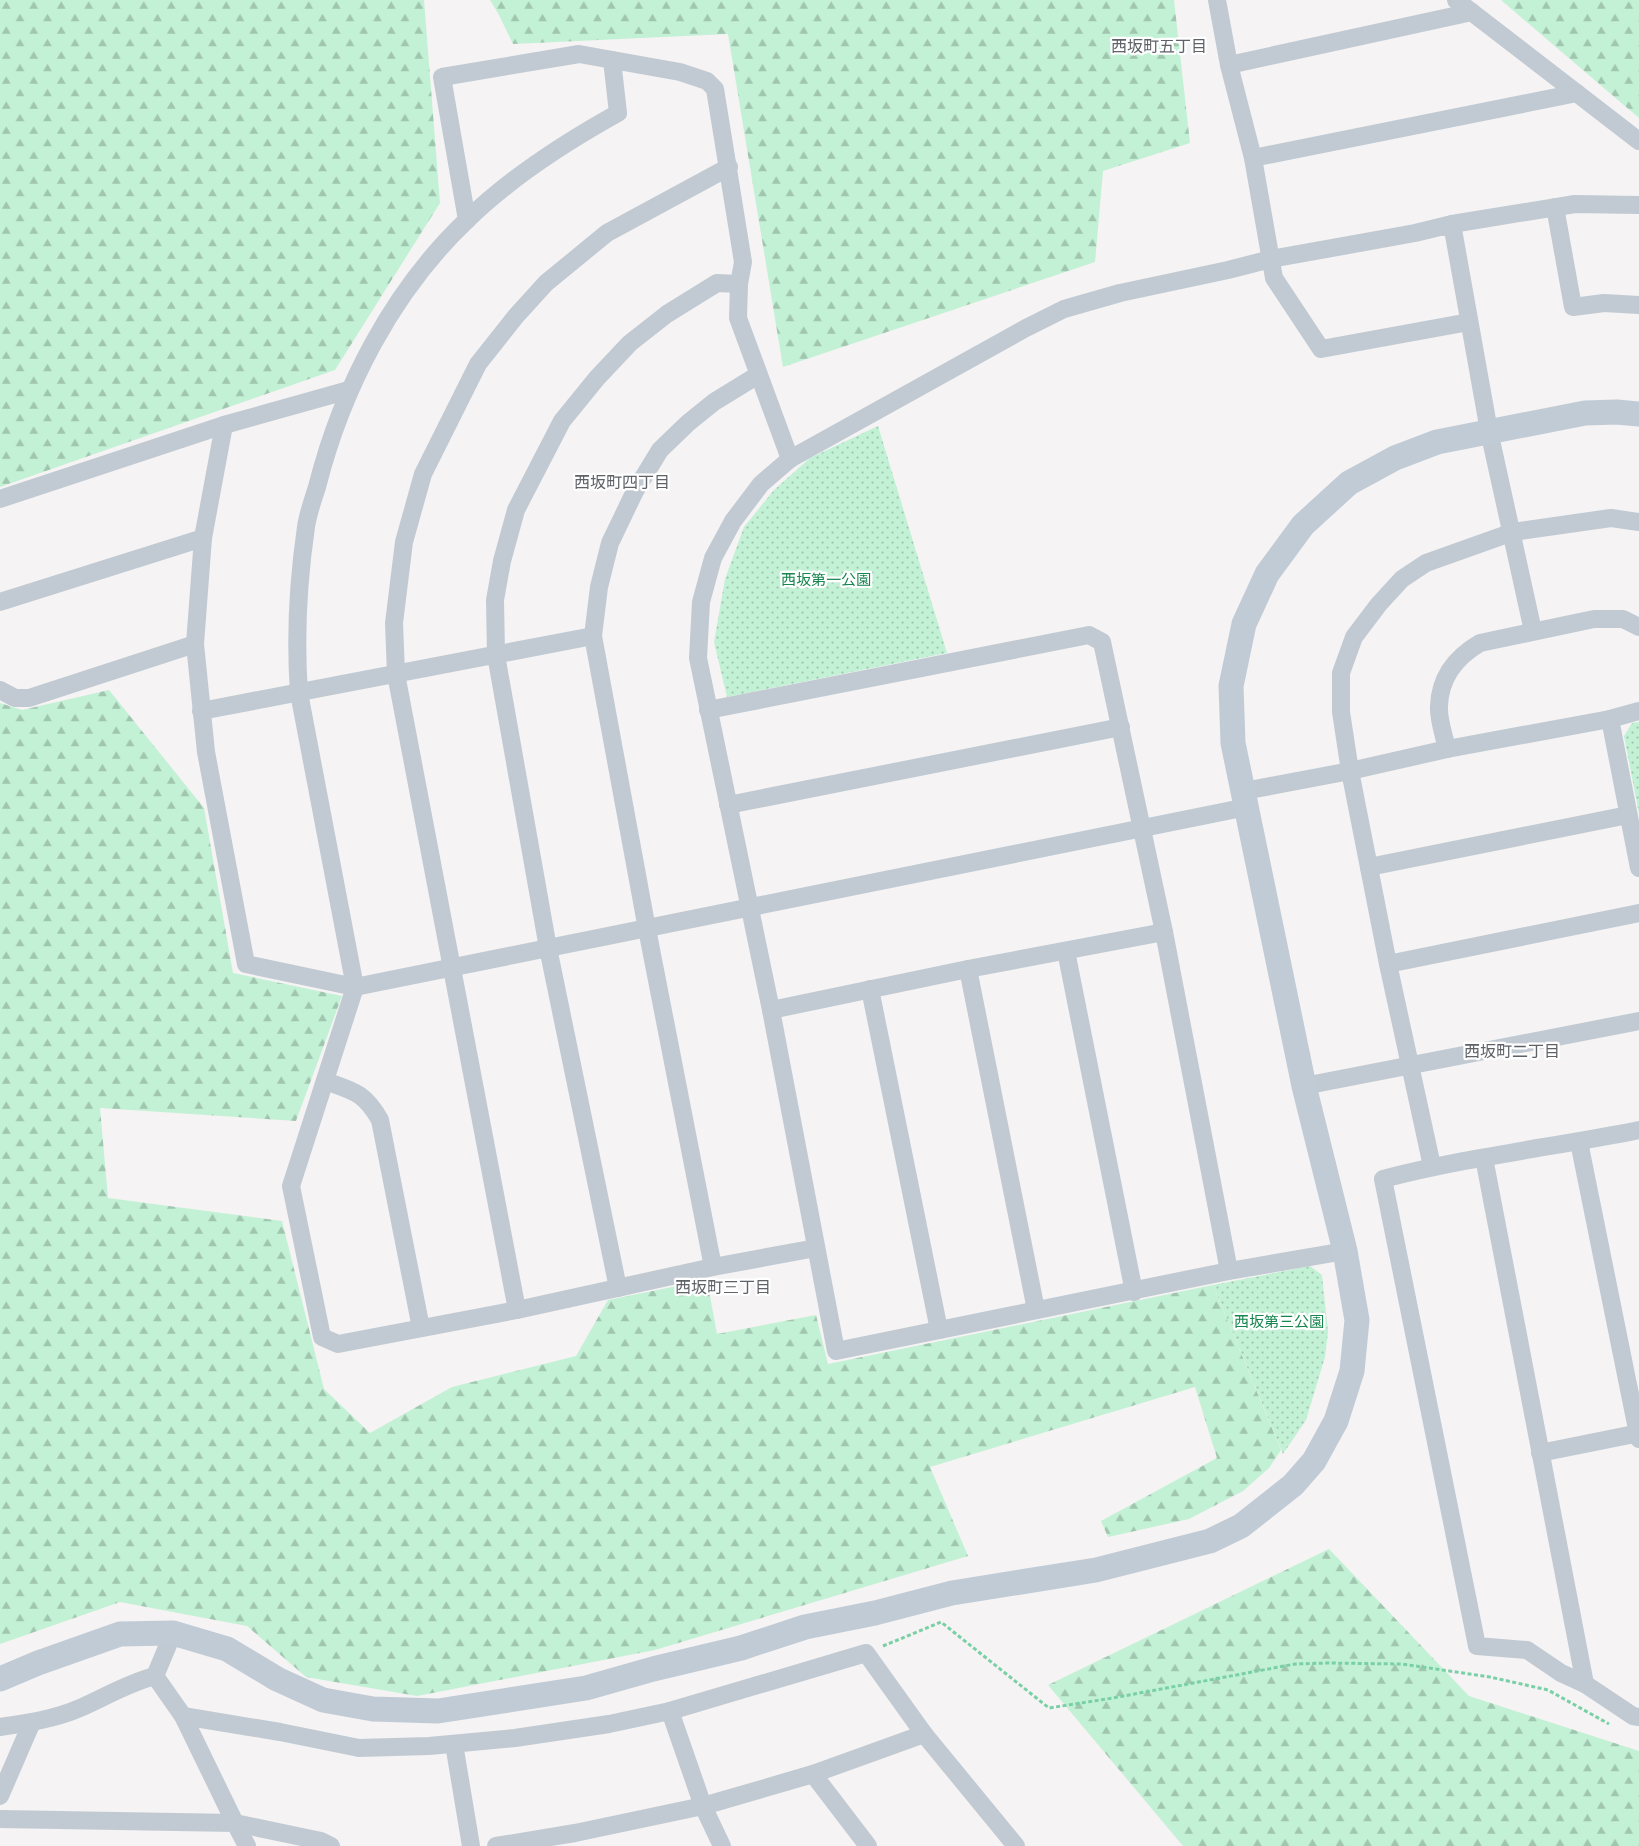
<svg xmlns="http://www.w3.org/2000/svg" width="1639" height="1846" viewBox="0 0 1639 1846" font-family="'Asap Condensed','Noto Sans JP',sans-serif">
<defs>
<pattern id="forest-firs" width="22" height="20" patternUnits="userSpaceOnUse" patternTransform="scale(1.25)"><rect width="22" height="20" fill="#c3f1d5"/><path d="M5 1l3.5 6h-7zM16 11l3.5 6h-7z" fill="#a0c6b0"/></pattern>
<pattern id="park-dots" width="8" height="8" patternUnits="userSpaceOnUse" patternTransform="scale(1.25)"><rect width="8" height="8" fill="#c3f1d5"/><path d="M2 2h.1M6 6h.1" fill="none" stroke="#a0c6b0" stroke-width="1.8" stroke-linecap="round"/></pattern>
</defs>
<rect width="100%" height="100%" fill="#f5f3f3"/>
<g fill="url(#forest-firs)">
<path d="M0,0H424L440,203L335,370L0,487Z"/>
<path d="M490,0H1174L1190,143L1103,171L1095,262L783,367L728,34L513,44L499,15Z"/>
<path d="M1501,0H1639V118Z"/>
<path d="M109,690L204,808L233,973L342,996L296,1121L100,1108L108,1198L282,1221L324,1389L370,1433L452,1387L576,1356L608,1300L707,1280L717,1334L816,1315L828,1364L1213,1285L1281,1450L1269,1468L1243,1491L1189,1519L1108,1537L1101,1521L1217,1458L1195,1387L930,1467L968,1556L655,1650L417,1696L306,1677L247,1626L120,1602L0,1644V703L22,710Z"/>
<path d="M1329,1549L1469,1696L1639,1751V1846H1183L1048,1685Z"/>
</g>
<g fill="url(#park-dots)">
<path d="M878,426L947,653L727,697L714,642L725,579L744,527L774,490L810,458Z"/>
<path d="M1639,722V814L1624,736L1632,723Z"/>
<path d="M1310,1266L1322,1275L1328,1332L1325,1357L1306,1420L1283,1454L1213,1285Z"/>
</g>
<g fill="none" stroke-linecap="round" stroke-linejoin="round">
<path stroke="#7ad0a6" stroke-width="3" stroke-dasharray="4 2.5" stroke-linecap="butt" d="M883,1646L941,1622L1049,1708L1113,1698L1295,1664L1328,1663L1402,1664L1490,1677L1548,1690L1609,1724"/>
<g stroke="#c1cad2" stroke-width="18">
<path d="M1217,0L1229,65L1253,158L1274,278L1321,349L1469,322"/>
<path d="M1456,0L1639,141"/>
<path d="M612,60L618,113C564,143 511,177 467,220C393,290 342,388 317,487C313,500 308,513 306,527C298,582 295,637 299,693L355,987L291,1186L322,1337L338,1344L517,1310L713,1267L816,1248"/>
<path d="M1229,65L1472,12"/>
<path d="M1253,158L1577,93"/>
<path d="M1555,207L1573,307L1604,303L1639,305"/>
<path d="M467,220L442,77L579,54L680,72L707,81L715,89L743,262L739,284L738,318L790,459"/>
<path d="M1452,224L1575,204L1639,205"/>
<path d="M224,425L203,538L195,644L206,752L246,964L355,987L1247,807"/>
<path d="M0,499L224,425L349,390"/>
<path d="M0,602L203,538"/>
<path d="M0,690L15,698H29L195,644"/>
<path d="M708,710L1089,635L1102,642L1164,932L1229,1271"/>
<path d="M201,711L593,636"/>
<path d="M1610,719L1639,868"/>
<path d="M1447,749C1444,735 1438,719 1439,706C1440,677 1456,657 1480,643L1594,619H1623L1639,627"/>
<path d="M1244,791L1350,771L1447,749L1610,719L1639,711"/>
<path d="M728,805L1121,727"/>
<path d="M1369,867L1628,815"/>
<path d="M1066,951L1134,1292"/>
<path d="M1388,964L1639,913"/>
<path d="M968,969L1036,1310"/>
<path d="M870,989L939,1330"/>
<path d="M771,1010L968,969L1164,932"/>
<path d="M325,1081C353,1091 364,1092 380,1120L421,1328"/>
<path d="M1304,1086L1639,1021"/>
<path d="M1639,1130C1554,1147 1467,1157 1383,1179L1477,1646L1527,1650L1561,1673L1585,1684L1633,1716L1639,1717"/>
<path d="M1579,1142L1639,1439"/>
<path d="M1484,1158L1585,1684"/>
<path d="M1432,1166L1388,964L1350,771L1341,712V673L1354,637L1379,604L1402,579L1426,563L1513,532L1611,518L1639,522"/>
<path d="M1345,1251L1229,1271L836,1351L771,1010L698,658L701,602L713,558L733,521L761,484L790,459L1026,328L1064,309L1120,293L1228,270L1271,259L1415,233L1452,224L1489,431L1533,631"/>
<path d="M713,1267L647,929L593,636L599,587L610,543L635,491L660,450L688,423L714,402L758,375"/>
<path d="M618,1288L548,948L496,655L495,600L502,561L516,510L562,421L597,378L630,343L667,314L717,283L739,284"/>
<path d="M517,1310L396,674L394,623L404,542L423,474L478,364L516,316L546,283L607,233L729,167"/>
<path d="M1540,1453L1639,1433"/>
<path d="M155,1676L183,1716L235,1823L321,1841L331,1846"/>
<path d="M155,1676L173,1633"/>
<path d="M670,1711L703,1806L722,1846"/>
<path d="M183,1716L280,1732L359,1748L429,1746L515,1738L609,1724L670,1711L866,1653L924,1734L1016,1846"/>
<path d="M0,1727C27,1723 55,1719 80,1708C105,1697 128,1683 155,1676"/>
<path d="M454,1744L471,1846"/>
<path d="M813,1774L868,1846"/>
<path d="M0,1796L32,1722"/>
<path d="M0,1819L235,1823L247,1846"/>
<path d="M496,1846L575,1833L703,1806L813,1774L924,1734"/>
</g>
<path stroke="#c1cbd6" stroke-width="25" d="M0,1679L38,1663L120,1634L173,1633L227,1649L277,1679L323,1700L373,1709L438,1711L586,1688L653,1669L741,1648L805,1627L875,1613L952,1593L1096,1570L1210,1541L1241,1526L1293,1485L1314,1461L1336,1421L1352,1371L1357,1320L1345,1251L1304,1086L1233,743L1231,686L1244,624L1267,574L1303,525L1349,483L1395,458L1437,442L1585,413L1617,412L1639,414"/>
</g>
<g text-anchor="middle" stroke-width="4.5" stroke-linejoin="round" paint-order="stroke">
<g font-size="15" fill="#17864f" stroke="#fff">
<text x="826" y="585">西坂第一公園</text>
<text x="1279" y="1327">西坂第三公園</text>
</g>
<g font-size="16" fill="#5f6368" stroke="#fff">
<text x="1159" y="52">西坂町五丁目</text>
<text x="622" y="488">西坂町四丁目</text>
<text x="1512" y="1057">西坂町二丁目</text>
<text x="723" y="1293">西坂町三丁目</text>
</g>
</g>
</svg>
